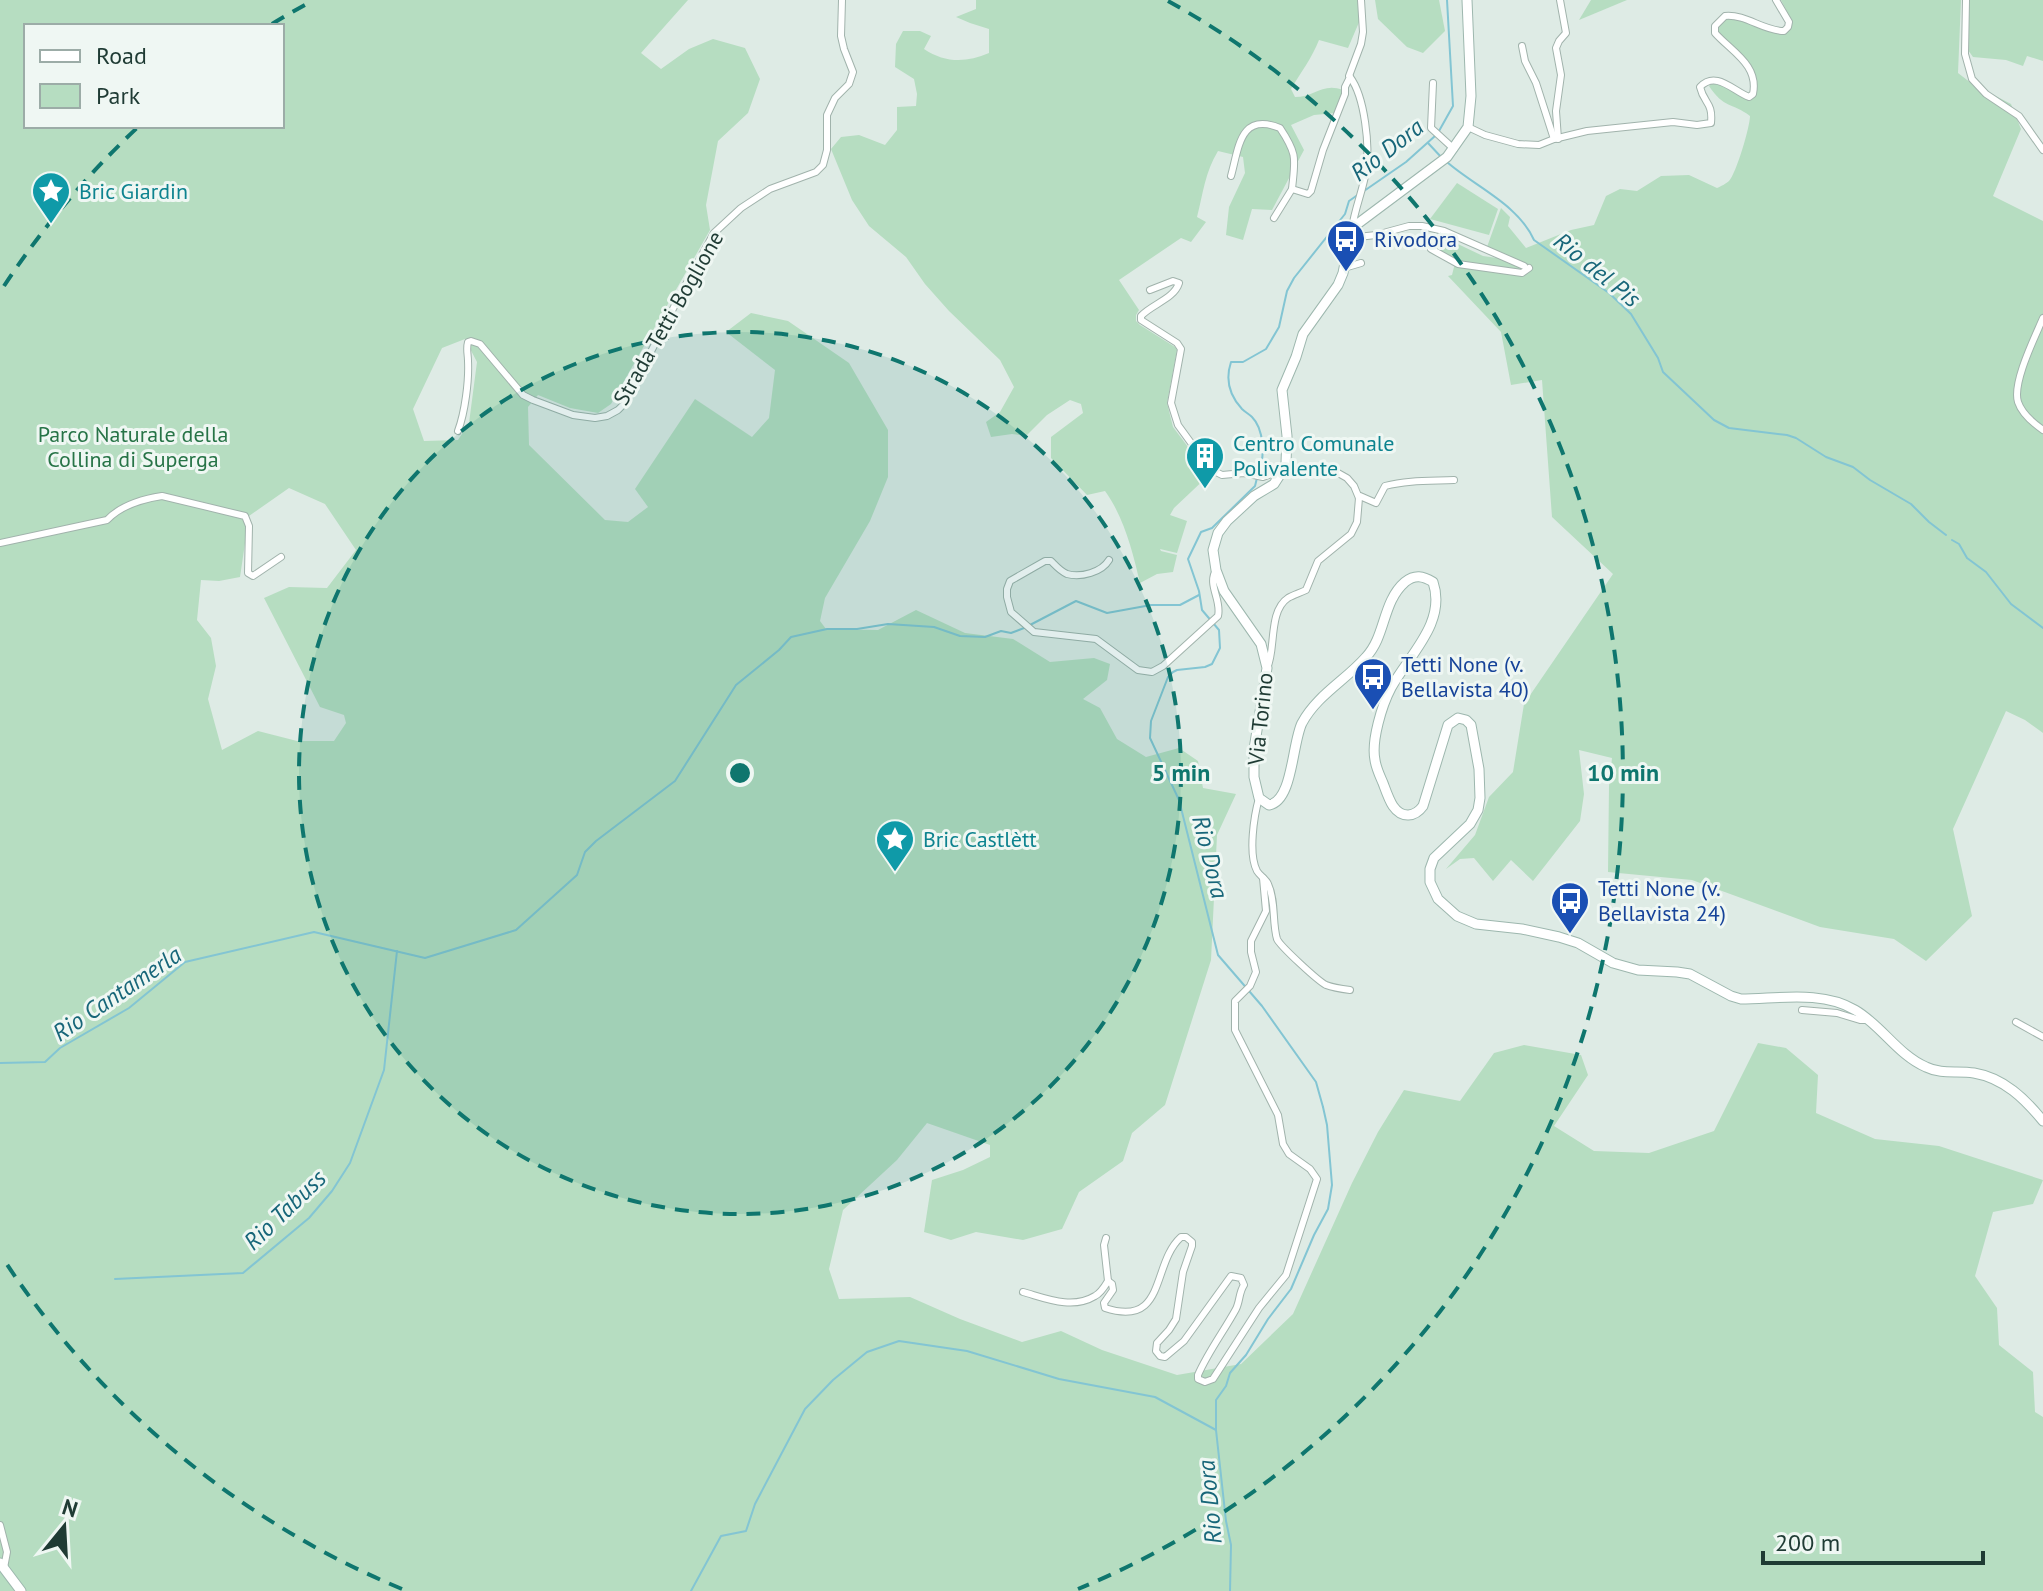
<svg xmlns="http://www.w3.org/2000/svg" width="2043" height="1591" viewBox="0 0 2043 1591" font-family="'PT Sans',sans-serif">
<rect width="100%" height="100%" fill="#deebe5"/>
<g fill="#b6ddc1" fill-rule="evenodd">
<path d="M0,0H688L641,53L661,69L689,49L713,39L745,48L760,79L748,113L718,141L706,205L710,230L611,404L598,413L570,408L538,395L528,407L529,445L605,520L628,522L648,507L635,489L695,399L752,437L769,418L775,370L726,332L751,313L788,321L849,363L888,430V477L870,521L825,598L820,621L826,629L878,630L916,610L965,633L1013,639L1050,662L1094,658L1110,664L1107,680L1083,699L1100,708L1117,739L1146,757L1179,748L1198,761L1203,788L1236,794L1217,835L1211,960L1165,1105L1132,1133L1123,1161L1079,1192L1062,1229L1023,1240L976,1232L951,1240L924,1232L932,1180L963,1170L990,1157V1145L927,1123L897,1160L843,1210L829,1269L839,1299L910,1297L960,1319L1022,1342L1061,1331L1102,1350L1177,1375L1241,1364L1293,1314L1352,1183L1378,1132L1404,1090L1460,1101L1494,1053L1524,1045L1581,1055L1588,1075L1554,1126L1594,1151L1649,1153L1714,1131L1758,1043L1786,1048L1818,1075L1816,1113L1875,1139L1939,1146L2043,1180L2033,1204L1993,1212L1975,1276L1997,1308L1999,1345L2033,1372L2035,1412L2043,1417V1591H0ZM26,26H282V126H26ZM465,339L477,362L469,423L458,440L424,441L413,409L442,348ZM289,488L325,504L356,550L327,588L289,587L264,598L320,707L344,715L346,723L334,741H297L258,731L222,750L208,699L216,666L211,638L197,620L201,580L219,581L240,577L249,516Z"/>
<path d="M976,0H1359L1360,20L1348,48L1319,40C1312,58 1301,72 1291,89L1295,97C1314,97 1323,82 1343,90L1336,113L1314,115L1291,125L1304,150L1272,210L1252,209L1243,240L1226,235L1229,207L1245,173L1243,157L1218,151C1205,172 1203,194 1197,217L1206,222L1191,242L1181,238L1119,280L1139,310L1136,315V321L1140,325L1175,347L1177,350L1167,403L1173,427L1209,475L1174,508L1170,515L1187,521L1177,553L1160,549L1161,551L1177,555L1173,572L1157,574L1140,583C1133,553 1124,517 1105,491L1087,495L1051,458V437L1083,413L1081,404L1070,400L1047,415L1026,436L1012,434L991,437L986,422L1000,412L1014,387L1000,360L949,311L925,284L906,257L869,226L852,200L831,149L841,137L859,135L885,145L897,130V107L916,106L917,94L914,79L895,67L896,44L903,31H920L931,36L924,49C945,63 966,63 989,53V29L970,23L956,17L976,9Z"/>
<path d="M1375,0H1439L1445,31L1423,53L1407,47L1378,19Z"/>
<path d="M1591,0H1627L1579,20Z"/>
<path d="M1781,0H1961L1958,73L1971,83L2011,104L2021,129L1993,196L2043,221V733L2025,720L2006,711L1953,829L1972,916L1926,961L1894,939L1820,927L1692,880L1608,872L1609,786L1612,758L1579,750L1584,794L1580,821L1533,881L1511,860L1493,881L1474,858L1460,859L1446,869L1475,835L1489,797L1513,772L1524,704L1613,574L1552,517L1542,380L1511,385L1501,332L1448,276L1452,275L1455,263L1440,253L1441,236L1483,256L1518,261L1487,247L1501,208L1510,217L1508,226L1526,248L1571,230L1594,225L1606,196L1620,189L1637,191L1661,176L1689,175L1717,188C1720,187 1727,183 1729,181C1736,174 1750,127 1750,116C1732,102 1724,109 1709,86L1715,81L1721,83L1744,98L1754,96L1753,75L1717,32V27L1725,18L1732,17L1776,32L1789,28L1792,21Z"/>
<path d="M1968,0H2043V61L2027,56L2023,66L2006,60L1973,57L1968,50Z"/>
<path d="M1457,183L1498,209L1489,235L1430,219Z"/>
</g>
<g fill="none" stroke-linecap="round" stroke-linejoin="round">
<g stroke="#83c5d3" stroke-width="2">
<path d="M1439,131L1453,106L1447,0"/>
<path d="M1428,143L1442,158"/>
<path d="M1447,162C1474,186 1518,204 1534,240L1609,293L1631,314L1658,358L1663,372L1714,420L1729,428L1787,435L1796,438L1826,457L1853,467L1870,480L1911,504L1929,522L1946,535"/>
<path d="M1364,191L1406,162L1435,136"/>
<path d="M1259,472C1265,456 1264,429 1252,417C1249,414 1245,412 1242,409C1229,395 1225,380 1231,362H1243L1266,349L1279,327L1287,291L1294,278L1345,214L1349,201L1359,194"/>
<path d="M1257,478L1255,486L1212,528L1201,532L1188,559L1199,591L1202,610L1219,630L1220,648L1212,664L1205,667L1177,670L1173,672L1168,677L1151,721L1150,738L1179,800L1218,955L1262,1006L1316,1082L1323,1107"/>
<path d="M1952,540L1959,544L1967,558L1986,572L2011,604L2043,628"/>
<path d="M1030,625L1076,601L1107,613L1151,605H1180L1199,595"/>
<path d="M0,1063L45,1062L60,1048L129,1008L185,962L314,932L425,958L516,930L577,875L585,852L596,841L675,781L736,685L779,650L791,637L827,629H857L888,624L934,627L960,636L985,637L1001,631L1011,633L1024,628"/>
<path d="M115,1279L243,1273L309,1218L332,1191L350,1163L384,1070L397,951"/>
<path d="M691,1591L721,1536L746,1531L755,1504L805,1409L833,1380L867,1352L899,1341L967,1351L1059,1379L1155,1397L1216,1430"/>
<path d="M1230,1591L1231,1545L1226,1521L1216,1430V1400L1226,1386L1230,1373L1246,1355L1268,1319L1291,1289L1314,1235L1328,1209L1332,1185L1327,1125L1323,1107"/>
</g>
<defs>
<g id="street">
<path d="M1966,0L1965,54L1972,79L1986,94L2019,116L2043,150"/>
<path d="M1522,46L1525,61L1536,83L1554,139"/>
<path d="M1350,77C1365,97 1370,147 1366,171C1363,190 1355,208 1352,228"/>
<path d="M1433,83L1431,128L1454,149"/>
<path d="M1468,127L1485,135L1518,144L1539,145L1554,139L1587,131L1673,122L1697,125L1711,123C1713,102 1704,104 1700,87C1716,70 1733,91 1749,97L1753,94C1759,65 1732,52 1715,33V26L1725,16C1746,14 1763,31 1784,31L1788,27L1789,22L1776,0"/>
<path d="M1558,139L1556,111L1561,75L1556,48L1559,41L1566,33L1560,0"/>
<path d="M1231,176C1239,147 1240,112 1280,128C1298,155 1295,159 1292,189L1308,194L1311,191L1323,150L1345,94V87L1350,77L1349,76L1361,44L1363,32L1361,0"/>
<path d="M1274,218L1292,189"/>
<path d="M1349,238L1376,235L1409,226H1422L1444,231L1524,266"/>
<path d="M1431,249L1458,264L1522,273L1529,268"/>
<path d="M1344,268L1361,263"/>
<path d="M1150,290L1173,281L1179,283C1174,299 1152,304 1141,316V320L1177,343L1181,349L1171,403L1178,425L1210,469L1222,475L1244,473L1263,477L1283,470"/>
<path d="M2043,318C2035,337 2012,383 2018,402C2022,414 2033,423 2043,430"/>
<path d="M458,431C465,412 469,381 468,361C468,354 466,349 468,342L471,341L480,344L523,395L533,400L573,415L595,418L607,416L618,410L624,404L677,301L714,233L741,208L770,189L816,172L823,165L827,150V115L835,98L849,84L853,72L844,49L841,36L842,0"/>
<path d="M1359,498L1360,496L1376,503L1385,486C1407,480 1430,481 1454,480"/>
<path d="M0,543L107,520C121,505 143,499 162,496L245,516L249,526L248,573L253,576L281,557"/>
<path d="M1109,560C1102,572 1081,578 1067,574C1060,571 1056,566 1051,561H1045L1010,581L1007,589V597L1011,612L1034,632L1096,639L1138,670L1152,672L1163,666L1218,616C1222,600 1207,585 1216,570"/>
<path d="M1267,668C1276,651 1268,611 1288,598C1293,595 1300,593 1306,590L1318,561L1351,534L1357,522L1359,498L1354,486L1347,478L1331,469"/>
<path d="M1259,798C1254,816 1248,854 1257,871C1260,876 1266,879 1268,884C1276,901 1272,922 1277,939C1280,946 1318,981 1326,985C1334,988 1342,989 1350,990"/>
<path d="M1802,1010L1837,1013L1860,1020H1867"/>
<path d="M2016,1022L2043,1037"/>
<path d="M1106,1238L1104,1245L1108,1281"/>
<path d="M1023,1292C1045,1298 1072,1310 1095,1296C1101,1293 1105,1286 1108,1281L1112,1284L1113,1290L1104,1303L1105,1308C1167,1328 1151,1264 1181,1237H1186L1192,1242V1246L1183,1272L1176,1319L1169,1330L1157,1343L1156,1351L1160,1356L1165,1357L1184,1341L1231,1276L1241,1278L1244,1285C1239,1292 1240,1301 1236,1309C1224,1331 1208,1352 1198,1375V1379L1205,1382L1213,1379L1259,1308L1286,1275L1317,1179L1310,1169L1289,1154L1283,1144L1278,1115L1235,1030V1001L1250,986L1256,972L1251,952V941L1266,911L1263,878"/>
<path d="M0,1525L7,1552L4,1568"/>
</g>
<g id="secondary">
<path d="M1467,0L1471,96L1468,127L1447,157L1352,228L1343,273L1338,285L1303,334L1296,357L1282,390L1287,436L1286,463L1283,470L1274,484L1254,496L1227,521L1218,533L1213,550L1216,570L1224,591L1261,644L1267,668L1254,749V777L1259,798L1269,805C1293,801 1292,743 1302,723C1317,695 1346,680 1366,657C1386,636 1382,602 1405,582C1415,574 1423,576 1433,582C1447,623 1408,656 1391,688C1382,705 1371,741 1375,760C1376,768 1380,776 1383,783C1386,791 1389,800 1393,806C1402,819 1415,817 1423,806L1448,725L1458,718L1466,720L1471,725L1479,769L1480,798L1478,810L1470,824L1434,858L1430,869V882L1438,899L1457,916L1476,924L1522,929L1559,937L1578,943L1613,963L1638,970L1677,972L1690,974L1731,996L1741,999C1777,999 1822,990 1855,1010C1881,1025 1898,1055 1926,1067C1942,1075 1958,1070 1974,1073C2004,1078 2025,1099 2043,1121"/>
<path d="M0,1563L21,1591"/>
</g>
</defs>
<use href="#street" stroke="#a1b3ac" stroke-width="8"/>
<use href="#secondary" stroke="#9db7ae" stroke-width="11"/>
<use href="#street" stroke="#fff" stroke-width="6"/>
<use href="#secondary" stroke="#fff" stroke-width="9"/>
</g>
<circle cx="740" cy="773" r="441" fill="#0f766e" fill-opacity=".12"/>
<g fill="none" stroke="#0f766e" stroke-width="4" stroke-dasharray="14 10">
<circle cx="740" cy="773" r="441"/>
<path d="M402 1589A883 883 0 0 1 4 1260M4 286A883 883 0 0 1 138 127M272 24A883 883 0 0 1 312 1M1168 1A883 883 0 0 1 1078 1589"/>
</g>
<defs>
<symbol id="sight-pin" viewBox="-11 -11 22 30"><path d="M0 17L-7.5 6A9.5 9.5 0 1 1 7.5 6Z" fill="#0f9aa8" stroke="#eff7f3"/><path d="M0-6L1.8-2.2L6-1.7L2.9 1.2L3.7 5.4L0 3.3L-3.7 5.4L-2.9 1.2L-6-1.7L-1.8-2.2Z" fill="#fff"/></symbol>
<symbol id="bus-pin" viewBox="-11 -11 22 30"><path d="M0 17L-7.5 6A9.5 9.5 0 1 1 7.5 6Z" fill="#1a4fb4" stroke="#eff7f3"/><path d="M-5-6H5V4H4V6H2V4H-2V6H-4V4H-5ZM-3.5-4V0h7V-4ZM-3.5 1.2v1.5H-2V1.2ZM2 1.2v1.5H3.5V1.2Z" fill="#fff"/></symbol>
<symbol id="building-pin" viewBox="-11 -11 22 30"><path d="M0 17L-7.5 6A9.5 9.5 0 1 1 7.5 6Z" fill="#0f9aa8" stroke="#eff7f3"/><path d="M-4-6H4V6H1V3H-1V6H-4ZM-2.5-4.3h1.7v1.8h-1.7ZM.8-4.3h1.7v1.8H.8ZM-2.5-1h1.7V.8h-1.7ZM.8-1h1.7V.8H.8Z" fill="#fff"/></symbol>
</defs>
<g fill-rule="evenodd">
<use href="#sight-pin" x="29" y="169" width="44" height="60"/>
<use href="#bus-pin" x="1324" y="217" width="44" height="60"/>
<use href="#building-pin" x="1183" y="434" width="44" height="60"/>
<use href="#bus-pin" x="1351" y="655" width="44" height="60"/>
<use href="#sight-pin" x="873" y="817" width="44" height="60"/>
<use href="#bus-pin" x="1548" y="879" width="44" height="60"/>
</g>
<g text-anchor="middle" stroke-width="6" stroke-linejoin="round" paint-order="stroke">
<g font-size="22" fill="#0d838f" stroke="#eff7f3" text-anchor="start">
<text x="79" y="199">Bric Giardin</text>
<text x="1233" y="451">Centro Comunale<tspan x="1233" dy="25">Polivalente</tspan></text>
<text x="923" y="847">Bric Castlètt</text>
</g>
<g font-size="22" fill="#164399" stroke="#eff7f3" text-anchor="start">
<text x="1374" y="247">Rivodora</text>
<text x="1401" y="672">Tetti None (v.<tspan x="1401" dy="25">Bellavista 40)</tspan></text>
<text x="1598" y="896">Tetti None (v.<tspan x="1598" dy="25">Bellavista 24)</tspan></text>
</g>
<g font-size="22" fill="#1f3b34" stroke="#eff7f3">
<text transform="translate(668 318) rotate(-60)" y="8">Strada Tetti Boglione</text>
<text transform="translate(1260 719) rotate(-84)" y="8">Via Torino</text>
</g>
<g font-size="22" fill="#277447" stroke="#eff7f3">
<text x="133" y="442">Parco Naturale della<tspan x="133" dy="25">Collina di Superga</tspan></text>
</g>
<g font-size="24" font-style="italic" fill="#176679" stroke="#eff7f3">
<text transform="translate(1387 150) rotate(-38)" y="8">Rio Dora</text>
<text transform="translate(1597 270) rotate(39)" y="8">Rio del Pis</text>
<text transform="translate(1210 857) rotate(76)" y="8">Rio Dora</text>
<text transform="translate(117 994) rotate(-34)" y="8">Rio Cantamerla</text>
<text transform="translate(285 1210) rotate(-44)" y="8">Rio Tabuss</text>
<text transform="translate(1210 1502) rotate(-95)" y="8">Rio Dora</text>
</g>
</g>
<circle cx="740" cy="773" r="12" fill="#0f766e" stroke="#eff7f3" stroke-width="4"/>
<g font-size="24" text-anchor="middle" font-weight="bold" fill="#0f766e" stroke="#eff7f3" stroke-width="6" stroke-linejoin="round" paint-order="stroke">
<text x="1181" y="781">5 min</text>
<text x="1623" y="781">10 min</text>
</g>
<rect x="24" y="24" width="260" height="104" fill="#eff7f3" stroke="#9caca7" stroke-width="2"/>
<rect x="40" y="50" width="40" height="12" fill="#ffffff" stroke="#9caca7" stroke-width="2"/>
<text x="96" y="64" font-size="24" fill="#1f3b34">Road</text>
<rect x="40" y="84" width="40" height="24" fill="#b6ddc1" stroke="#9caca7" stroke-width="2"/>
<text x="96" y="104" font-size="24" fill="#1f3b34">Park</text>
<g transform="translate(64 1527) rotate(18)" stroke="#eff7f3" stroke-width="6" paint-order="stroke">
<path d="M0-6L14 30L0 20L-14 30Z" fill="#1f3b34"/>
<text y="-12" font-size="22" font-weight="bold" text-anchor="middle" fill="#1f3b34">N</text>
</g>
<path d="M1763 1551v12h220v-12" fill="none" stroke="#1f3b34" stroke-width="4"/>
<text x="1775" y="1551" font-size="24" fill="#1f3b34" stroke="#eff7f3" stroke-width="6" paint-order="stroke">200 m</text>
</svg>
